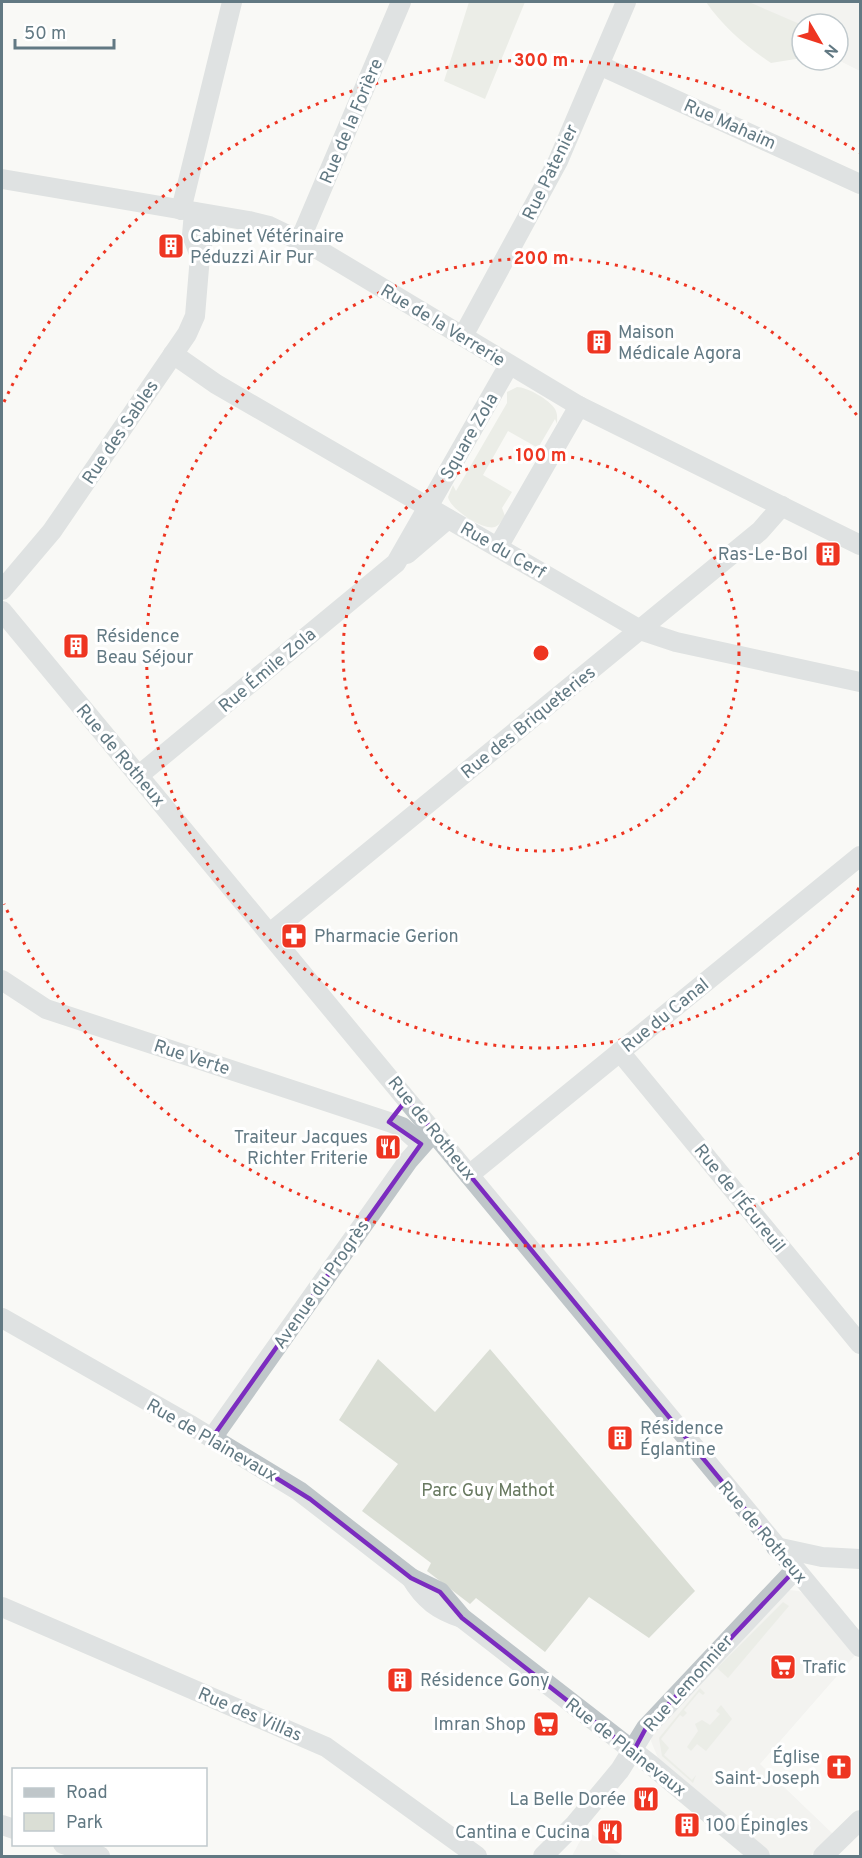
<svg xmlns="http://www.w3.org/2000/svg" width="862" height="1858" viewBox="0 0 862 1858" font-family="Overpass,sans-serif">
<rect width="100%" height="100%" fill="#f9f9f6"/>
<g fill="#eaeae9">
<path d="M722,2H860V71L838,60V24H802V42Z"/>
<path d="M788,1590L799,1591L806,1595L857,1653L760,1764L833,1834L810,1856H772L717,1811L658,1758L651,1741L652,1732Z"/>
<path d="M586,1830L623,1856H572Z"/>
</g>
<g fill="#daded5">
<path d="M469,2H525L485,99L444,81Z"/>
<path d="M706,2H749L802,25V58L771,63C746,46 723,27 706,2Z"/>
<path d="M517,387C527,387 550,400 555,409C558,414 557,420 557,424L555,419L538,448L508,431L483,475L512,492L502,508L505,516C502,520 500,525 495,527C483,531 450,509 448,497L453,485L456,491L507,403V392Z"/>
<path d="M490,1349L695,1591L649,1638L589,1597L545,1652L476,1598L470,1604L427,1571L431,1563L362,1511L398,1464L339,1420L378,1359L435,1412Z"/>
<path d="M783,1602L789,1606L728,1678L717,1668Z"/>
<path d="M700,1688L705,1693L703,1695L699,1692L684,1710L687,1713L683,1717L680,1715L661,1739L669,1748L664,1755L692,1780L696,1775L693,1783L662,1756L659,1738Z"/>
<path d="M721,1705L732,1719L706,1751L697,1744L691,1751L687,1747L698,1731L695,1724L702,1720L710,1725L720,1714L716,1711Z"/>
</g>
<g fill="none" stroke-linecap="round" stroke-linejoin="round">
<g stroke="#bfc6c9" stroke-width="20">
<path d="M599,65L860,184"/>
<path d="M2,179L249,221L269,226L319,250L579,406L860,545"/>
<path d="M181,210L232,2"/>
<path d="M194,212L192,235L200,256"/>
<path d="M300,240L401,2"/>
<path d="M463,336L558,161L626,2"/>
<path d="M173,354L216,384L640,630L676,642L860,682"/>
<path d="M498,547L579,406"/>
<path d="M407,554L448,519"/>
<path d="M2,590L52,531L187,334L195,316L200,256L208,215"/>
<path d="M2,611L860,1647"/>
<path d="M138,776L396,563L509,365"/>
<path d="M270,933L760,531L782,506"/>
<path d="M2,980L46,1009L389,1122L402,1127L421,1144"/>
<path d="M620,1052L860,1344"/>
<path d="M469,1175L860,856"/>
<path d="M2,1318L192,1426L299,1491L411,1578L440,1592L462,1618L650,1764L760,1856"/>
<path d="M212,1438L408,1161L430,1136"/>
<path d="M776,1547L822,1557L860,1559"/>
<path d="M411,1578C424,1600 438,1610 462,1618"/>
<path d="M2,1607L326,1747L477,1856"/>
<path d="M2,1825L14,1829"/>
<path d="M63,1844L100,1856"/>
<path d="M543,1856L575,1824L620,1770L646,1728L795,1570"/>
<path d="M823,1856L860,1820"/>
</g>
</g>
<path d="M0 0H862V1858H0ZM407,1099L795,1570L646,1728L633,1752L462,1618L440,1592L411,1578L310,1499L212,1438L421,1144L389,1122Z" fill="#f9f9f6" fill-opacity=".55" fill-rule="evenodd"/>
<path fill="none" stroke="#7b2cbf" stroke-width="4.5" stroke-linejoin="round" d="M407,1099L795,1570L646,1728L633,1752L462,1618L440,1592L411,1578L310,1499L212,1438L421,1144L389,1122Z"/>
<g fill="none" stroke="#ee3521" stroke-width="3" stroke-dasharray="3 6">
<circle cx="541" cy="653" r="198"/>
<path d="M859 888A395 395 0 1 1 859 418"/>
<path d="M860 1153A593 593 0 0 1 4 904M4 402A593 593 0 0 1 860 153"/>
</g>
<defs>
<symbol id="building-square" viewBox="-11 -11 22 22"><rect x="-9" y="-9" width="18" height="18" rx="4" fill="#ee3521" stroke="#fff"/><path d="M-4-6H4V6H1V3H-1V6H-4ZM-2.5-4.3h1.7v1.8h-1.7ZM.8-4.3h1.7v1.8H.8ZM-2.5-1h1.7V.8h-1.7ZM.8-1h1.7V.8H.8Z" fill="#fff"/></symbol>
<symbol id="pharmacy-square" viewBox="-11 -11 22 22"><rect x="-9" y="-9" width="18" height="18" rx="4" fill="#ee3521" stroke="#fff"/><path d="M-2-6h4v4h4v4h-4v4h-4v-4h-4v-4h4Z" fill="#fff"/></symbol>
<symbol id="restaurant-square" viewBox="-11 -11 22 22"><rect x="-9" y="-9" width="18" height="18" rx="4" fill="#ee3521" stroke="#fff"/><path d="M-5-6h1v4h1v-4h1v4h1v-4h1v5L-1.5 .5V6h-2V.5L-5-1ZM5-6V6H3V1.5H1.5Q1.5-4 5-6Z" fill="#fff"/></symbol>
<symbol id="supermarket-square" viewBox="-11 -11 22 22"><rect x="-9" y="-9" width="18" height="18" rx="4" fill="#ee3521" stroke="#fff"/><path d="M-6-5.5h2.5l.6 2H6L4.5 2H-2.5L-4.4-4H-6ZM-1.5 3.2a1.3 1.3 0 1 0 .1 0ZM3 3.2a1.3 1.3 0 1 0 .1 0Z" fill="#fff"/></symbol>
<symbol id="church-square" viewBox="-11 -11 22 22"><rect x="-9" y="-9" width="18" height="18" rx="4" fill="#ee3521" stroke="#fff"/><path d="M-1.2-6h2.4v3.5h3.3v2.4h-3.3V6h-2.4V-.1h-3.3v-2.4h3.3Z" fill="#fff"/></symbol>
</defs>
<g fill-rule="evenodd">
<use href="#building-square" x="156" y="231" width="30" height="30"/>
<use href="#building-square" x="584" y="327" width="30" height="30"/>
<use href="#building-square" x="813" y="539" width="30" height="30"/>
<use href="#building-square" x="61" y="631" width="30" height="30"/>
<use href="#pharmacy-square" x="279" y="921" width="30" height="30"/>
<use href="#restaurant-square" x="373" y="1132" width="30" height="30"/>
<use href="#building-square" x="605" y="1423" width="30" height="30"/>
<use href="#supermarket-square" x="768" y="1652" width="30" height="30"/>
<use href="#building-square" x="385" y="1665" width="30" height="30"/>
<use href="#supermarket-square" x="531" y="1709" width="30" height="30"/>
<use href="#church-square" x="824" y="1752" width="30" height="30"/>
<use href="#restaurant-square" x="631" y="1784" width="30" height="30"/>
<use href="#building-square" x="672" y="1810" width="30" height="30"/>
<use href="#restaurant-square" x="595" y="1817" width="30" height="30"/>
</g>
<g text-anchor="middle" stroke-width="6" stroke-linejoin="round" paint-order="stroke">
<g font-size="18" fill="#627983" stroke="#fff">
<text transform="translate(351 121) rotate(-67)" y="6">Rue de la Forière</text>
<text transform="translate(730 124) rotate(24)" y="6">Rue Mahaim</text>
<text transform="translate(550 172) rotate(-64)" y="6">Rue Patenier</text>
<text transform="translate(443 325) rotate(31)" y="6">Rue de la Verrerie</text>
<text transform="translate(120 432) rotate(-56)" y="6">Rue des Sables</text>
<text transform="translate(469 436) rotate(-60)" y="6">Square Zola</text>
<text transform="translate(503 550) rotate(30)" y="6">Rue du Cerf</text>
<text transform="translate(267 670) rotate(-40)" y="6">Rue Émile Zola</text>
<text transform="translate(528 722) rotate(-39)" y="6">Rue des Briqueteries</text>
<text transform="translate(121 755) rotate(50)" y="6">Rue de Rotheux</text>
<text transform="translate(665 1015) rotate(-39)" y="6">Rue du Canal</text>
<text transform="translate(192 1057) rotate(18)" y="6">Rue Verte</text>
<text transform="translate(432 1128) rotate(51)" y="6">Rue de Rotheux</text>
<text transform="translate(740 1198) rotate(51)" y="6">Rue de l'Écureuil</text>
<text transform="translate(321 1284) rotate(-55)" y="6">Avenue du Progrès</text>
<text transform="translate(212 1440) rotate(30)" y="6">Rue de Plainevaux</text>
<text transform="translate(763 1532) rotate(50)" y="6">Rue de Rotheux</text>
<text transform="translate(688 1683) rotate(-48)" y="6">Rue Lemonnier</text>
<text transform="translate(250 1714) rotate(23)" y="6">Rue des Villas</text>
<text transform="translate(626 1747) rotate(38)" y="6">Rue de Plainevaux</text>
</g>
<g font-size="18" fill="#627983" stroke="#fff" text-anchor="start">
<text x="190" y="242">Cabinet Vétérinaire<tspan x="190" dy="21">Péduzzi Air Pur</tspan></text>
<text x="618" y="338">Maison<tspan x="618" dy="21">Médicale Agora</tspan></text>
<text x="808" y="560" text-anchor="end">Ras-Le-Bol</text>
<text x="96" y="642">Résidence<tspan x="96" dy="21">Beau Séjour</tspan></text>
<text x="314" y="942">Pharmacie Gerion</text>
<text x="368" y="1143" text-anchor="end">Traiteur Jacques<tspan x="368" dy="21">Richter Friterie</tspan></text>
<text x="640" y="1434">Résidence<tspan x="640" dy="21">Églantine</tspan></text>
<text x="802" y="1673">Trafic</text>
<text x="420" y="1686">Résidence Gony</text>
<text x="526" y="1730" text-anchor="end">Imran Shop</text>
<text x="820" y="1763" text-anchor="end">Église<tspan x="820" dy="21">Saint-Joseph</tspan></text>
<text x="626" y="1805" text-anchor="end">La Belle Dorée</text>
<text x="706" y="1831">100 Épingles</text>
<text x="590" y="1838" text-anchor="end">Cantina e Cucina</text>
</g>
<g font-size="18" fill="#697a61" stroke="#fff">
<text x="488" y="1496">Parc Guy Mathot</text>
</g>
</g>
<circle cx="541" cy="653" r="9" fill="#ee3521" stroke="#fff" stroke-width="3"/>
<g font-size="18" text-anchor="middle" font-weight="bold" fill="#ee3521" stroke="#fff" stroke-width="6" stroke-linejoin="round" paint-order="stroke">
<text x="541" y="66">300 m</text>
<text x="541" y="264">200 m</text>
<text x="541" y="461">100 m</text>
</g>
<rect width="862" height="1858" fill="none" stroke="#627983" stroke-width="6"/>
<rect x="12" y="1768" width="195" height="78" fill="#ffffff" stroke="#c0c9cd" stroke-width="1.5"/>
<rect x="24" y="1788" width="30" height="9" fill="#bfc6c9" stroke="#c0c9cd" stroke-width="1.5"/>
<text x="66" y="1798" font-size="18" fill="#627983">Road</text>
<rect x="24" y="1813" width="30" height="18" fill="#daded5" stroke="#c0c9cd" stroke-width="1.5"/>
<text x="66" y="1828" font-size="18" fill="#627983">Park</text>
<g transform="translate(820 42) rotate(129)"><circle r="28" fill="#ffffff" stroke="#c0c9cd" stroke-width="1.5"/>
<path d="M0-4.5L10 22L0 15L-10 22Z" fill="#ee3521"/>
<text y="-9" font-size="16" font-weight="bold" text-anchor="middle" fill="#627983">N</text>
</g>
<path d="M15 39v9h99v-9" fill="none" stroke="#627983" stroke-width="3"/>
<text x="24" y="39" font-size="18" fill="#627983" stroke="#ffffff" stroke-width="4.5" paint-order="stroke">50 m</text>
</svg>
